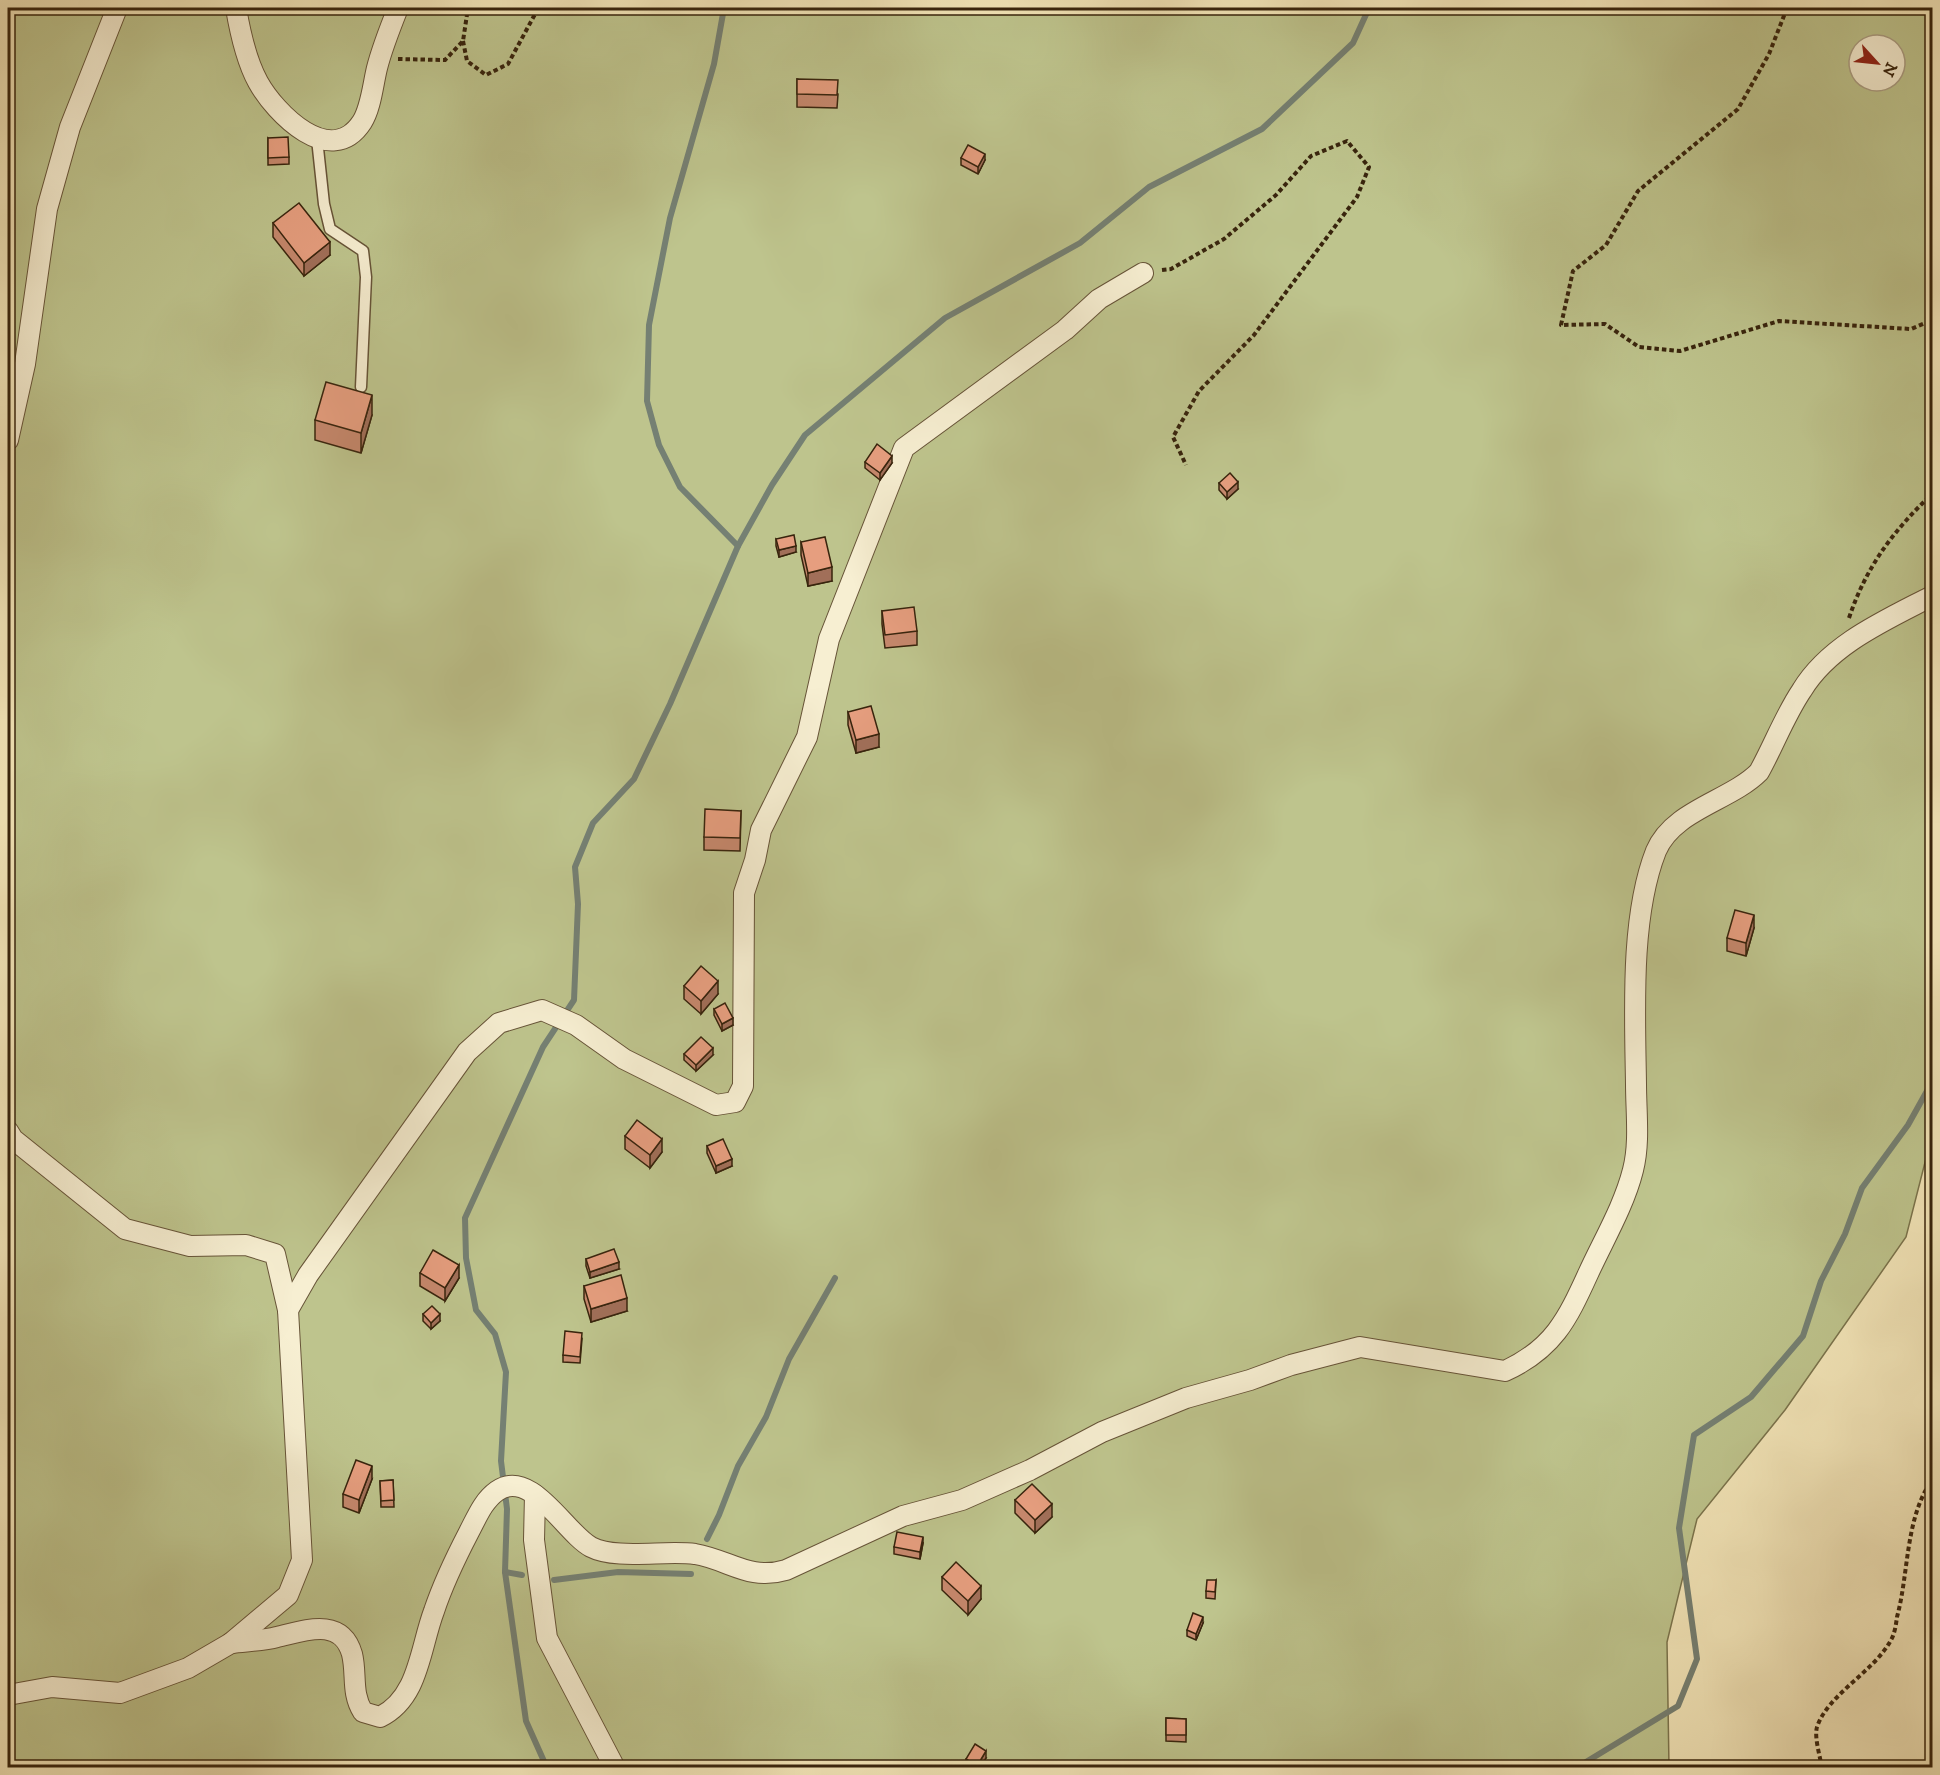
<svg xmlns="http://www.w3.org/2000/svg" width="1940" height="1775" viewBox="0 0 1940 1775" font-family="'IM FELL DW Pica',serif">
<rect width="100%" height="100%" fill="#f3e6b9"/>
<filter id="stains"><feTurbulence type="fractalNoise" baseFrequency=".00333" numOctaves="4"/><feColorMatrix values="0 0 0 0 .2 0 0 0 0 .09 0 0 0 0 .02 0 0 0 .5 -.17"/></filter>
<radialGradient id="worn" r=".72"><stop offset=".6" stop-color="#630" stop-opacity="0"/><stop offset="1" stop-color="#630" stop-opacity=".3"/></radialGradient>
<path fill="#bec48d" stroke="#7b744d" stroke-width="1.5" fill-rule="evenodd" d="M8,8H1932V1135L1906,1237L1785,1410L1697,1519L1667,1642L1669,1767L8,1768ZM1859,45H1895V81H1859Z"/>
<g fill="none" stroke-linecap="round" stroke-linejoin="round">
<g stroke="#758073" stroke-width="6">
<path d="M724,8L714,64L670,218L649,325L647,401L659,445L680,487L738,546"/>
<path d="M707,1539L719,1515L738,1466L766,1417L789,1359L835,1278"/>
<path d="M505,1572L522,1575"/>
<path d="M554,1580L618,1572L691,1574"/>
<path d="M547,1768L526,1721L505,1572L507,1509L501,1461L506,1372L495,1334L476,1310L466,1258L465,1218L543,1047L574,1000L578,904L575,867L593,823L634,779L670,704L738,546L772,485L805,435L945,318L1080,243L1149,187L1262,129L1353,43L1369,8"/>
<path d="M1576,1768L1678,1706L1697,1659L1679,1528L1694,1435L1751,1397L1803,1336L1821,1281L1845,1234L1862,1188L1908,1125L1932,1082"/>
</g>
<defs>
<path id="lane" d="M317,139L324,204L330,229L363,251L366,277L361,387"/>
<g id="street">
<path d="M236,8C240,32 246,60 258,82C275,113 331,170 362,122C371,108 373,84 377,68C382,48 390,28 398,8"/>
<path d="M8,440L25,364L47,209L70,127L117,8"/>
<path d="M8,1131L13,1139L125,1229L190,1246L246,1245L275,1254L288,1310L302,1560L288,1595L231,1643L188,1668L120,1693L52,1687L8,1695"/>
<path d="M288,1310L308,1275L467,1052L499,1023L542,1010L576,1025L624,1059L716,1105L735,1102L743,1086L744,893L755,860L761,830L807,737L829,639L904,448L1065,330L1099,299L1143,273"/>
<path d="M535,1495L534,1540L547,1638L615,1768"/>
<path d="M231,1643C246,1641 262,1641 277,1637C304,1631 341,1616 352,1654C357,1674 351,1693 363,1712L380,1717C419,1698 420,1648 434,1611C443,1584 456,1557 469,1532C477,1517 483,1501 497,1491C531,1467 565,1533 591,1547C616,1560 665,1550 695,1554C730,1560 749,1581 786,1570L903,1516L962,1500L1030,1470L1102,1432L1186,1398L1250,1380L1291,1365L1360,1347L1505,1371C1553,1349 1567,1320 1588,1274C1603,1241 1624,1206 1633,1170C1640,1143 1636,1112 1636,1084C1635,1013 1630,917 1656,851C1673,810 1730,801 1759,772C1774,745 1785,715 1802,690C1830,644 1886,620 1932,596"/>
</g>
</defs>
<use href="#lane" stroke="#675438" stroke-width="13"/>
<use href="#street" stroke="#675438" stroke-width="22"/>
<g stroke="#38240d" stroke-width="4" stroke-dasharray="4.5 3" stroke-linecap="butt">
<path d="M1787,8L1769,54L1738,109L1638,191L1606,245L1573,271L1561,325L1605,324L1639,347L1680,351L1779,321L1911,329L1932,320"/>
<path d="M1817,8L1821,11L1837,8"/>
<path d="M463,41L467,61L486,75L508,64L534,16L543,8"/>
<path d="M398,59L445,60L463,41L468,8"/>
<path d="M1162,270L1171,269L1224,239L1276,195L1311,156L1347,141L1369,167L1357,197L1254,335L1199,391L1173,437L1186,465"/>
<path d="M1849,618C1866,567 1893,531 1932,494"/>
<path d="M1822,1768C1820,1756 1814,1737 1817,1727C1828,1694 1874,1672 1891,1640C1895,1633 1896,1624 1897,1617C1909,1573 1905,1518 1932,1480"/>
</g>
<use href="#lane" stroke="#f7efd2" stroke-width="10"/>
<use href="#street" stroke="#f7efd2" stroke-width="20"/>
</g>
<g fill="#c6886d" stroke="#38240d" stroke-width="1.5">
<path d="M797,79L838,94L837,108L797,107Z"/>
<path d="M268,138L289,157V164L268,165Z"/>
<path d="M961,158L985,160L978,174L961,165Z"/>
<path d="M273,223L330,255L304,276L273,237Z"/>
<path d="M372,415L361,453L315,440V420Z"/>
<path d="M865,462L892,463L880,480L865,468Z"/>
<path d="M1219,483L1238,489L1227,499L1219,490Z"/>
<path d="M776,539L796,552L779,557L776,546Z"/>
<path d="M801,542L832,581L808,586L801,555Z"/>
<path d="M882,611L917,631V645L885,648L882,624Z"/>
<path d="M848,712L879,747L856,753L848,725Z"/>
<path d="M741,811L740,851L704,850V837Z"/>
<path d="M1754,928L1746,956L1727,951V938Z"/>
<path d="M684,986L718,994L701,1014L684,999Z"/>
<path d="M714,1009L733,1025L722,1031L714,1015Z"/>
<path d="M684,1054L713,1055L696,1071L684,1060Z"/>
<path d="M625,1136L662,1152L650,1168L625,1149Z"/>
<path d="M707,1146L732,1166L716,1173L707,1153Z"/>
<path d="M586,1259L619,1269L590,1278L586,1266Z"/>
<path d="M420,1273L459,1278L445,1301L420,1286Z"/>
<path d="M584,1286L627,1311L591,1322L584,1299Z"/>
<path d="M423,1314L440,1321L431,1329L423,1321Z"/>
<path d="M582,1339L580,1363L563,1362V1355Z"/>
<path d="M372,1479L359,1513L343,1507V1494Z"/>
<path d="M393,1480L394,1507H381L380,1481Z"/>
<path d="M1015,1500L1052,1517L1035,1533L1015,1513Z"/>
<path d="M923,1543L920,1559L894,1554V1547Z"/>
<path d="M942,1577L981,1599L968,1615L942,1590Z"/>
<path d="M1216,1580L1215,1599L1206,1598V1591Z"/>
<path d="M1203,1623L1196,1640L1187,1636V1630Z"/>
<path d="M1166,1718L1186,1719V1742L1166,1741Z"/>
<path d="M986,1758L980,1767H969L966,1765V1759Z"/>
</g>
<g fill="#a16f59" stroke="#38240d" stroke-width="1.5">
<path d="M985,154V160L978,174V167Z"/>
<path d="M330,242V255L304,276V263Z"/>
<path d="M372,395V415L361,453V433Z"/>
<path d="M892,456V463L880,480V473Z"/>
<path d="M1238,482V489L1227,499V492Z"/>
<path d="M796,546V552L779,557V550Z"/>
<path d="M832,567V581L808,586V573Z"/>
<path d="M879,734V747L856,753V740Z"/>
<path d="M1754,915V928L1746,956V943Z"/>
<path d="M718,981V994L701,1014V1001Z"/>
<path d="M733,1018V1025L722,1031V1024Z"/>
<path d="M713,1048V1055L696,1071V1065Z"/>
<path d="M662,1139V1152L650,1168V1155Z"/>
<path d="M732,1159V1166L716,1173V1166Z"/>
<path d="M619,1262V1269L590,1278V1272Z"/>
<path d="M459,1265V1278L445,1301V1288Z"/>
<path d="M627,1298V1311L591,1322V1309Z"/>
<path d="M440,1314V1321L431,1329V1323Z"/>
<path d="M372,1466V1479L359,1513V1500Z"/>
<path d="M1052,1504V1517L1035,1533V1520Z"/>
<path d="M923,1537V1543L920,1559V1552Z"/>
<path d="M981,1586V1599L968,1615V1601Z"/>
<path d="M1203,1617V1623L1196,1640V1634Z"/>
<path d="M986,1751V1758L980,1767H977V1766Z"/>
</g>
<g fill="#e69e7f" stroke="#38240d" stroke-width="1.5">
<path d="M797,79L838,80L837,95L797,94Z"/>
<path d="M288,137L289,157L268,158V138Z"/>
<path d="M968,145L985,154L978,167L961,158Z"/>
<path d="M299,203L330,242L304,263L273,223Z"/>
<path d="M326,382L372,395L361,433L315,420Z"/>
<path d="M877,444L892,456L880,473L865,462Z"/>
<path d="M1230,473L1238,482L1227,492L1219,483Z"/>
<path d="M794,535L796,546L779,550L776,539Z"/>
<path d="M825,537L832,567L808,573L801,542Z"/>
<path d="M914,607L917,631L885,635L882,611Z"/>
<path d="M871,706L879,734L856,740L848,712Z"/>
<path d="M705,809L741,811L740,838L704,837Z"/>
<path d="M1735,910L1754,915L1746,943L1727,938Z"/>
<path d="M701,966L718,981L701,1001L684,986Z"/>
<path d="M725,1003L733,1018L722,1024L714,1009Z"/>
<path d="M701,1037L713,1048L696,1065L684,1054Z"/>
<path d="M637,1120L662,1139L650,1155L625,1136Z"/>
<path d="M723,1139L732,1159L716,1166L707,1146Z"/>
<path d="M614,1249L619,1262L590,1272L586,1259Z"/>
<path d="M433,1250L459,1265L445,1288L420,1273Z"/>
<path d="M621,1275L627,1298L591,1309L584,1286Z"/>
<path d="M432,1306L440,1314L431,1323L423,1314Z"/>
<path d="M565,1331L582,1333L580,1357L563,1355Z"/>
<path d="M356,1460L372,1466L359,1500L343,1494Z"/>
<path d="M393,1480L394,1500L381,1501L380,1481Z"/>
<path d="M1032,1484L1052,1504L1035,1520L1015,1500Z"/>
<path d="M897,1532L923,1537L920,1552L894,1547Z"/>
<path d="M956,1562L981,1586L968,1601L942,1577Z"/>
<path d="M1207,1580H1216L1215,1592L1206,1591Z"/>
<path d="M1193,1613L1203,1617L1196,1634L1187,1630Z"/>
<path d="M1166,1718L1186,1719V1735H1166Z"/>
<path d="M975,1744L986,1751L977,1766L966,1759Z"/>
</g>
<rect width="1940" height="1775" fill="none" stroke="#f3e6b9" stroke-width="30"/>
<rect x="9" y="9" width="1922" height="1757" fill="none" stroke="#38240d" stroke-width="3"/>
<rect x="15" y="15" width="1910" height="1745" fill="none" stroke="#38240d" stroke-width="1.5"/>
<g transform="translate(1877 63) rotate(117)"><circle r="28" fill="#f7efd2" stroke="#ab9e83" stroke-width="1.5"/>
<path d="M0-4.5L10 22L0 15L-10 22Z" fill="#8f2418"/>
<text y="-9" font-size="16" font-weight="bold" text-anchor="middle" fill="#38240d">N</text>
</g>
<rect width="100%" height="100%" filter="url(#stains)"/>
<rect width="100%" height="100%" fill="url(#worn)"/>
</svg>
